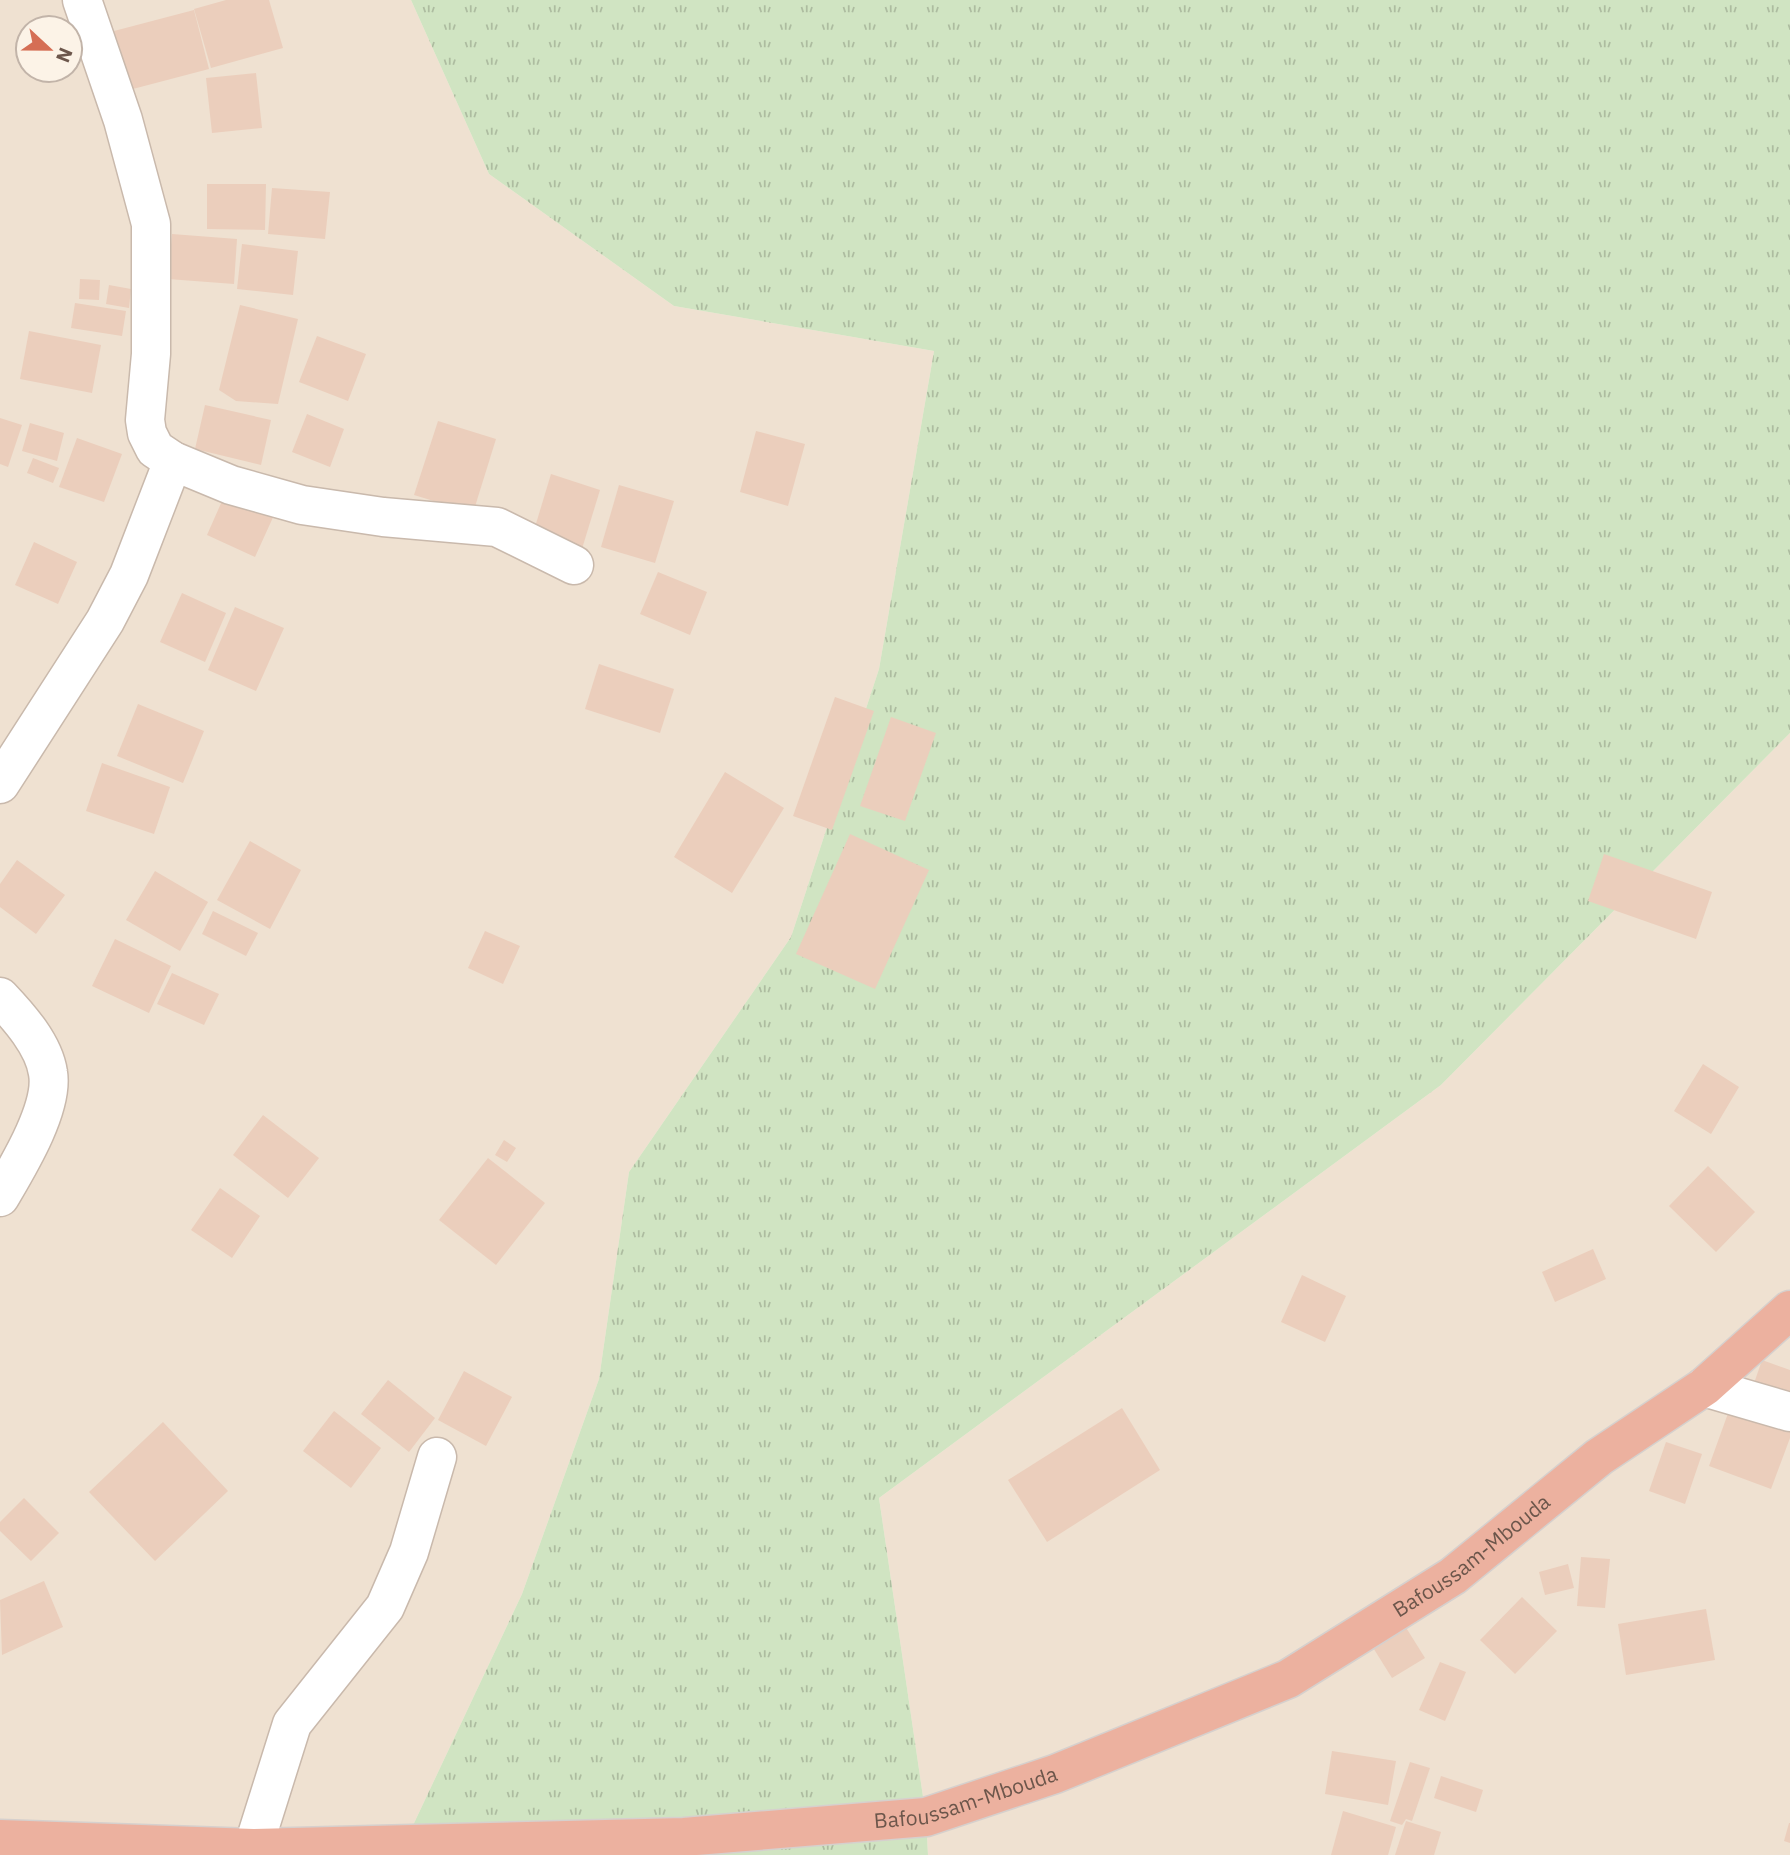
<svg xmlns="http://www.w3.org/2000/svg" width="1790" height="1855" viewBox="0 0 1790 1855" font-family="'IBM Plex Sans',sans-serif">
<defs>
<pattern id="grass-tufts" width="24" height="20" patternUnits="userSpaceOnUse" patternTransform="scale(1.75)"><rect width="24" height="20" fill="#d0e4c2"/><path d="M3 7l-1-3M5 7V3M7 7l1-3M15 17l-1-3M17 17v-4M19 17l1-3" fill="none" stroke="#adbca0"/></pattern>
</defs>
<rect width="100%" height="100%" fill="#f9efe1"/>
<g fill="#efe1d1" fill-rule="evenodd">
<path d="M0,0H411L489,174L674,306L934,351L879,669L791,937L629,1172L599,1379L522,1594L399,1855H0ZM28,28H70V70H28Z"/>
<path d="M1790,733V1855H928L926,1817L879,1498L1441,1085Z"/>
</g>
<path fill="url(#grass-tufts)" d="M411,0H1790V733L1441,1085L879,1498L926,1817L928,1855H399L522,1594L599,1379L629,1172L791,937L879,669L934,351L674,306L489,174Z"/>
<g fill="#ebcebc">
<path d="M226,0H269L283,48L211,68L194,9Z"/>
<path d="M194,10L209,69L129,90L114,31Z"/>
<path d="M256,73L262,128L212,133L206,78Z"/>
<path d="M207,184H266L265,230L207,229Z"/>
<path d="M272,188L330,192L325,239L268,234Z"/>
<path d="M172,234L237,239L234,284L168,279Z"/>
<path d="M242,244L298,251L293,295L237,289Z"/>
<path d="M80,279L100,280L99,300L79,299Z"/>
<path d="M109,285L131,289L129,308L106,304Z"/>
<path d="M75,303L126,311L122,336L71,328Z"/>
<path d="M240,305L298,319L278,404L236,401L219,390Z"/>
<path d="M29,331L101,345L92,393L20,379Z"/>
<path d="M317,336L366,354L348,401L299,382Z"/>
<path d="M205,405L271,420L261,465L195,449Z"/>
<path d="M307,414L344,429L330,467L292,452Z"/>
<path d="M0,418L22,425L8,467L0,464Z"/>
<path d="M438,421L496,439L473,513L414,495Z"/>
<path d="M30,423L64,433L57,461L22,451Z"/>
<path d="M756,431L805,444L788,506L740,492Z"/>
<path d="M77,438L122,454L104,502L59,487Z"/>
<path d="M33,458L59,468L53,483L27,473Z"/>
<path d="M551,474L600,490L581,552L532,537Z"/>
<path d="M619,485L674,501L655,563L601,547Z"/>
<path d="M226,492L275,513L255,557L207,535Z"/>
<path d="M34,542L77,562L58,604L15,585Z"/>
<path d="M658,572L707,592L690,635L640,614Z"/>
<path d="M182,593L226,613L205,662L160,642Z"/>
<path d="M235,607L284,628L256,691L208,670Z"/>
<path d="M599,664L674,689L660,733L585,709Z"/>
<path d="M835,697L874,711L832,830L793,816Z"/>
<path d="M138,704L204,731L183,783L117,756Z"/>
<path d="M891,717L936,733L905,821L860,806Z"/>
<path d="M102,763L170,787L154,834L86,811Z"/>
<path d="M725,772L784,808L732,893L674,857Z"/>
<path d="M850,834L929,870L875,989L796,954Z"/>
<path d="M250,841L301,870L270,929L217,900Z"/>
<path d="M1604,854L1712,892L1696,939L1588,901Z"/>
<path d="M17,860L65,895L36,934L0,907V884Z"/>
<path d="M155,871L208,902L180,951L126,920Z"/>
<path d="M213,911L258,933L246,956L202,934Z"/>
<path d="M485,931L520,946L503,984L468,968Z"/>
<path d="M115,939L171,966L149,1013L92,986Z"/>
<path d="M172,973L219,994L204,1025L157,1004Z"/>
<path d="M1703,1064L1739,1087L1711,1134L1674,1111Z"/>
<path d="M263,1115L319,1158L288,1198L233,1155Z"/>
<path d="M504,1140L516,1148L507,1162L495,1155Z"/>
<path d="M488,1158L545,1203L496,1265L439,1220Z"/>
<path d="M1708,1166L1755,1212L1716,1252L1669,1206Z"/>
<path d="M220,1188L260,1216L232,1258L191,1230Z"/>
<path d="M1593,1249L1606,1279L1555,1302L1542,1272Z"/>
<path d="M1302,1275L1346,1296L1325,1342L1281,1322Z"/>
<path d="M1762,1360L1790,1370V1410L1750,1395Z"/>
<path d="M464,1371L512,1397L486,1446L438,1420Z"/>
<path d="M388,1380L435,1418L409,1452L361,1414Z"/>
<path d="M1731,1405L1790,1426V1438L1771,1489L1709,1466Z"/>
<path d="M1122,1408L1160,1470L1047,1542L1008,1480Z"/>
<path d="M334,1411L381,1448L351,1488L303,1451Z"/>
<path d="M163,1422L228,1491L155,1561L89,1492Z"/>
<path d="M1666,1442L1702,1454L1685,1504L1649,1491Z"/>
<path d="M24,1498L59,1533L31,1561L0,1531V1522Z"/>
<path d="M1581,1557L1610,1559L1605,1608L1577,1606Z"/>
<path d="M1568,1564L1574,1588L1545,1595L1539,1572Z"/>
<path d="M44,1581L63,1627L2,1655L0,1600Z"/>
<path d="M1522,1597L1557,1631L1515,1674L1480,1640Z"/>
<path d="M1706,1609L1715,1660L1626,1675L1618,1624Z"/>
<path d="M1400,1618L1425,1658L1392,1678L1367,1638Z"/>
<path d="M1440,1662L1466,1672L1445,1721L1419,1710Z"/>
<path d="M1332,1751L1396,1761L1388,1805L1325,1794Z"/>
<path d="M1410,1762L1430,1768L1412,1821L1406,1819L1402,1825L1390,1821Z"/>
<path d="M1441,1776L1483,1790L1476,1812L1434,1798Z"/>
<path d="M1343,1811L1396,1827L1388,1855H1331Z"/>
<path d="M1406,1821L1441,1832L1434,1855H1395Z"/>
<path d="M1789,1823H1790V1843L1784,1841Z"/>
</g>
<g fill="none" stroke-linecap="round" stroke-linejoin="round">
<defs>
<g id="minor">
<path d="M82,0L123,120L151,224V354L145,420L147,433L155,449L173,461L231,485L302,505L383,517L497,527L574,565"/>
<path d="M0,784L105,621L129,575L173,461"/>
<path d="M0,997C19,1017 44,1045 48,1073C54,1108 17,1168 0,1197"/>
<path d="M1704,1387L1790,1412"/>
<path d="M253,1848L292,1724L385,1607L409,1552L437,1457"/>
</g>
<g id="highway">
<path id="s1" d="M0,1839L253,1848L684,1837L926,1817L1055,1774L1288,1679L1453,1576L1599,1457L1704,1387L1790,1310"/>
</g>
</defs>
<use href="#minor" stroke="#c9b9ac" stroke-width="41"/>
<use href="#highway" stroke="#d6d0cd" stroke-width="41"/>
<use href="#minor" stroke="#fff" stroke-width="38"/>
<use href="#highway" stroke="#ecb19f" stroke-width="38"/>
</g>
<g text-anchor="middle" stroke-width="5" stroke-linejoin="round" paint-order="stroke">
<g font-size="21" fill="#6c564b" stroke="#fcf3e7">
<text dy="7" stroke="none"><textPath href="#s1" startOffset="1536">Bafoussam-Mbouda</textPath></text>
<text dy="7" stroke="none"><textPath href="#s1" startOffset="970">Bafoussam-Mbouda</textPath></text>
</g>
</g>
<g transform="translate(49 49) rotate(112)"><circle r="33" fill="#fcf3e7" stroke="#c2b4a9" stroke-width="2"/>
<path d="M0-5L12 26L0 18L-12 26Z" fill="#d56e54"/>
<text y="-10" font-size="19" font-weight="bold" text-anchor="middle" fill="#6c564b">N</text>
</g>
</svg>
